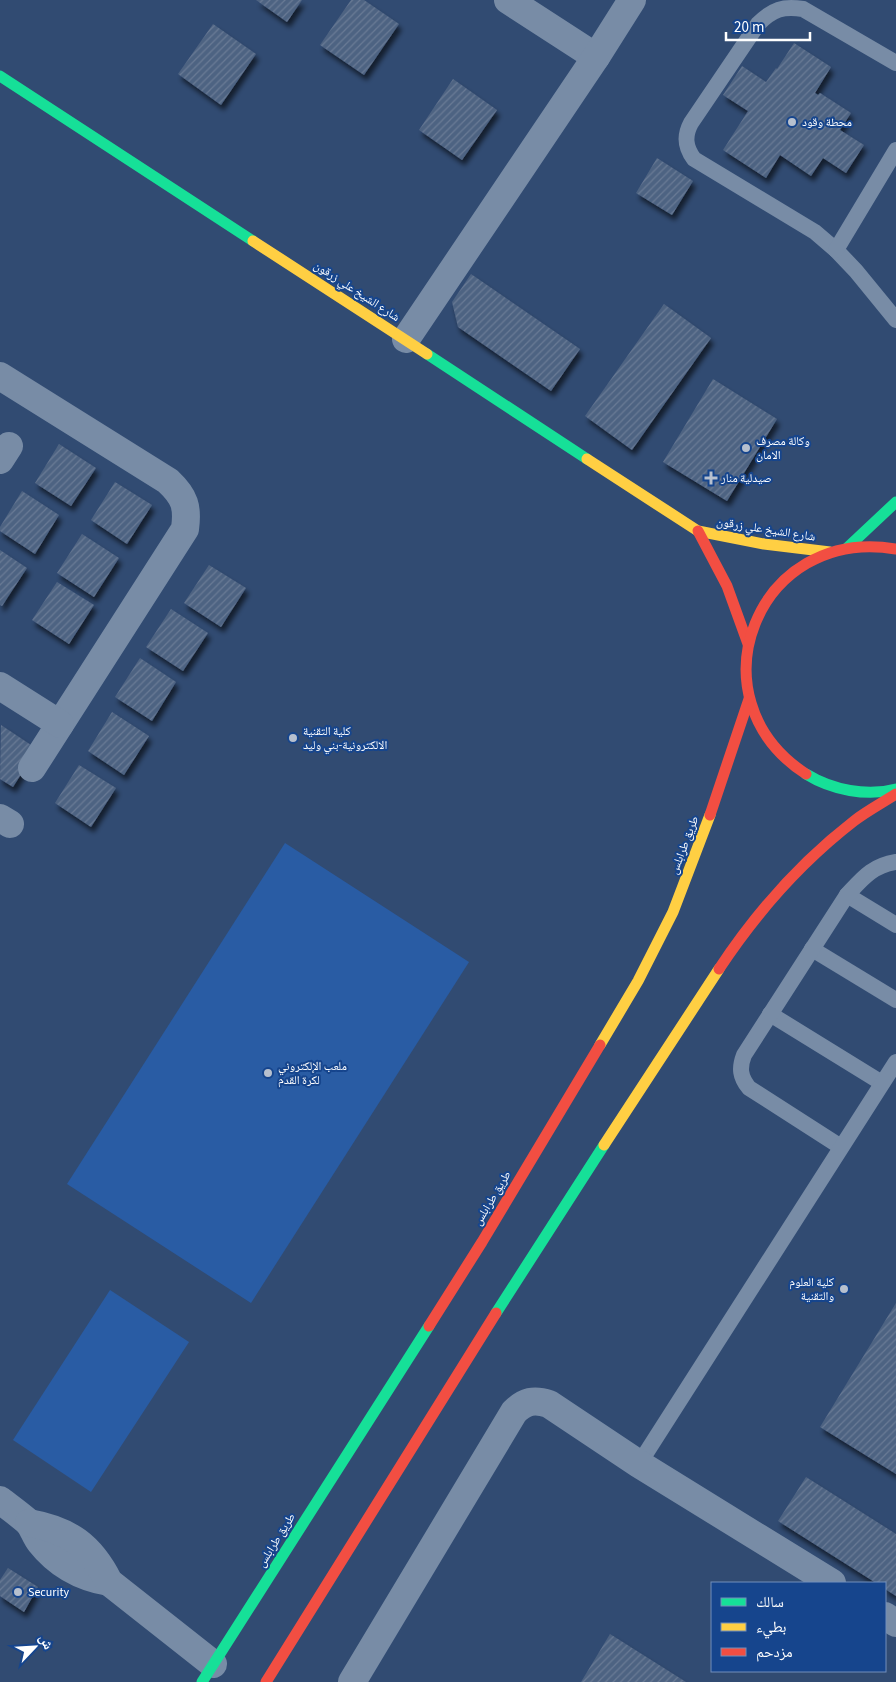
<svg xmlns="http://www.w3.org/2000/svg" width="896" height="1682" viewBox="0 0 896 1682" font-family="'Source Sans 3','Noto Naskh Arabic',sans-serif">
<defs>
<pattern id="building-hatch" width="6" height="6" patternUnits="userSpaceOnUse" patternTransform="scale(1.25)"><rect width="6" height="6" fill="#4e6382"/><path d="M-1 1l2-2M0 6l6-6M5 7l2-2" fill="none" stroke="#697a95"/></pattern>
<filter id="shadow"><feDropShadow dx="3" dy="5.5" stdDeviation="2.5" flood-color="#0009"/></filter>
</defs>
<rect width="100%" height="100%" fill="#314b72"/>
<g fill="#295ca4">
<path d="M285,843L469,962L251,1303L67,1184Z"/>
<path d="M110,1290L189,1342L91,1492L13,1440Z"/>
</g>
<g fill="url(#building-hatch)" filter="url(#shadow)">
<path d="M256,0H302L287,22Z"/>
<path d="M351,0H364L399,24L364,75L320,45Z"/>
<path d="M213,24L256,54L221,105L178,74Z"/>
<path d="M794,43L831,67L815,93L818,95L820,93L851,113L840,130L864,145L846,173L823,158L811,176L780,155L766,178L723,150L748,111L723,95L742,66L766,82L776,68L777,69Z"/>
<path d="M453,79L497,110L462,160L419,130Z"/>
<path d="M657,158L693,181L672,215L636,193Z"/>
<path d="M471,274L580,349L551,391L458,327L452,302Z"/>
<path d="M664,304L711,338L632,450L585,416Z"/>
<path d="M713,379L777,419L727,501L663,462Z"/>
<path d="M59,444L96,468L71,506L35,483Z"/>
<path d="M115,482L152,505L127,544L91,520Z"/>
<path d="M22,491L59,515L35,554L0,531V527Z"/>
<path d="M82,534L119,558L94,597L57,573Z"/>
<path d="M0,550L27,568L2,606L0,605Z"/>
<path d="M209,565L246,588L221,627L184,603Z"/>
<path d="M57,582L94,605L69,644L32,620Z"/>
<path d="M171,609L208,633L183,671L146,647Z"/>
<path d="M140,658L176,682L152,721L115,697Z"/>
<path d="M112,712L149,736L124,775L88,751Z"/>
<path d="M1,725L37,749L13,787L0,779Z"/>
<path d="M79,765L116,788L91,827L55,803Z"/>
<path d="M896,1303V1474L820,1427Z"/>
<path d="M806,1477L896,1534V1596L885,1589V1583H876L778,1521Z"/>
<path d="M8,1568L38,1587L24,1612L0,1596V1580Z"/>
<path d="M610,1634L686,1682H581Z"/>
</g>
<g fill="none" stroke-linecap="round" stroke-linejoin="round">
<g stroke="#788ca6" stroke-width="16">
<path d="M896,63L803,9C783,6 773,9 758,24L691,123C684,136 685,147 694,159L815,232L836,250L856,271L896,320"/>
<path d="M836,250L896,150"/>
<path d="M847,895L896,925"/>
<path d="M812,949L896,1000"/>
<path d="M770,1014L882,1083"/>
<path d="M841,1147L749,1088C740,1077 739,1068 744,1055L847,895C863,878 872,866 896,862"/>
<path d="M639,1464L896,1062"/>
</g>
<g stroke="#788ca6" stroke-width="28">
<path d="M508,0L596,57"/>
<path d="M406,339L596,57L632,0"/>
<path d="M0,376L168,481C185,497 188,507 185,529L32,768"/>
<path d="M0,460L9,446"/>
<path d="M0,686L60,724"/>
<path d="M0,818L10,824"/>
<path d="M0,1500C9,1507 19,1514 28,1522C33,1527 35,1536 40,1542C58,1565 80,1577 109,1582"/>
<path d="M29,1523C69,1530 91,1546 109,1582L213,1664"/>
<path d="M885,1616L896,1623"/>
<path d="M352,1682L514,1412C525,1401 534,1399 549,1404L639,1464L832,1583"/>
</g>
<g stroke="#16e098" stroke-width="11">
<path d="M0,76L253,241"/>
<path d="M427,354L587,459"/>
<path d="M847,548L896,502"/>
<path d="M806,774C832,790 867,797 896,789"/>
<path d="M496,1313L604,1145"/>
<path d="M202,1682L429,1326"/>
</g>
<g stroke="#ffcf43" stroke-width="11">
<path d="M253,241L427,354"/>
<path d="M587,459L698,531L764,544L830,552"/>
<path d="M600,1045L638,981L673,912L710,815"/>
<path d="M604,1145L719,969"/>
</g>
<g stroke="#f24e42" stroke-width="11">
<path d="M698,531L727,586L748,644"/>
<path d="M806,774C689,698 757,525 896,549"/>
<path d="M710,815L749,699"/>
<path d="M719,969C756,913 801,862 854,821C867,811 882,803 896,794"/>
<path d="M429,1326L482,1242L600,1045"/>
<path d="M266,1682L496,1313"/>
</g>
</g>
<g fill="#b7c0ce" stroke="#16458d" stroke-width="2">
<circle cx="792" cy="122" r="5"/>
<circle cx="746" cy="448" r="5"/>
<path d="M708.5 470.5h5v5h5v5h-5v5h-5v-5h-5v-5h5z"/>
<circle cx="293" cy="738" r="5"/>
<circle cx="268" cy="1073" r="5"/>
<circle cx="844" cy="1289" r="5"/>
<circle cx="18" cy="1592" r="5"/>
</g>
<g text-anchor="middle" stroke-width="4" stroke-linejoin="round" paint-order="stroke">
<g font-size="12" fill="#fff" stroke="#16458d" text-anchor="start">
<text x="802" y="126">محطة وقود</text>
<text x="756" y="445">وكالة مصرف<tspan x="756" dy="14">الامان</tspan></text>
<text x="721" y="482">صيدلية منار</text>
<text x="303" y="735">كلية التقنية<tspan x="303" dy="14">الالكترونية-بني وليد</tspan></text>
<text x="278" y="1070">ملعب الإلكتروني<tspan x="278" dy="14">لكرة القدم</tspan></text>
<text x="834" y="1286" text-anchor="end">كلية العلوم<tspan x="834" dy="14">والتقنية</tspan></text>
<text x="28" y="1596">Security</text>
</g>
<g font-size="12" fill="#fff" stroke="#16458d">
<text transform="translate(357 291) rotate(33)" y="4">شارع الشيخ علي زرقون</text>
<text transform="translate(766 529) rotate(9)" y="4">شارع الشيخ علي زرقون</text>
<text transform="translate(684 845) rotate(-69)" y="4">طريق طرابلس</text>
<text transform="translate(492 1198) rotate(-59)" y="4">طريق طرابلس</text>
<text transform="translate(276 1540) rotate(-58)" y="4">طريق طرابلس</text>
</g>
</g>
<rect x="711" y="1582" width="175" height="90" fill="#16458d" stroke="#738fbb"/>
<rect x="721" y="1598" width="25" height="8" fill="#16e098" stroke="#738fbb"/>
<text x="756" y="1607" font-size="15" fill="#ffffff">سالك</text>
<rect x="721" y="1623" width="25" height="8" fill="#ffcf43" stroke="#738fbb"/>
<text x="756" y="1632" font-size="15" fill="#ffffff">بطيء</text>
<rect x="721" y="1648" width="25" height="8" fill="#f24e42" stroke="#738fbb"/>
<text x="756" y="1657" font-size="15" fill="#ffffff">مزدحم</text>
<g transform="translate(35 1647) rotate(65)" stroke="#16458d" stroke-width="4" paint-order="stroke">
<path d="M0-4L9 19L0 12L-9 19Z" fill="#ffffff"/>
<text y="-8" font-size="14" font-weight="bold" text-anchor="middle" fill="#ffffff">ش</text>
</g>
<path d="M726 32v8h84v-8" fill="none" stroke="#ffffff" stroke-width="2.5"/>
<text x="734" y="32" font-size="15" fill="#ffffff" stroke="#16458d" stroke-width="4" paint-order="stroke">20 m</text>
</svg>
